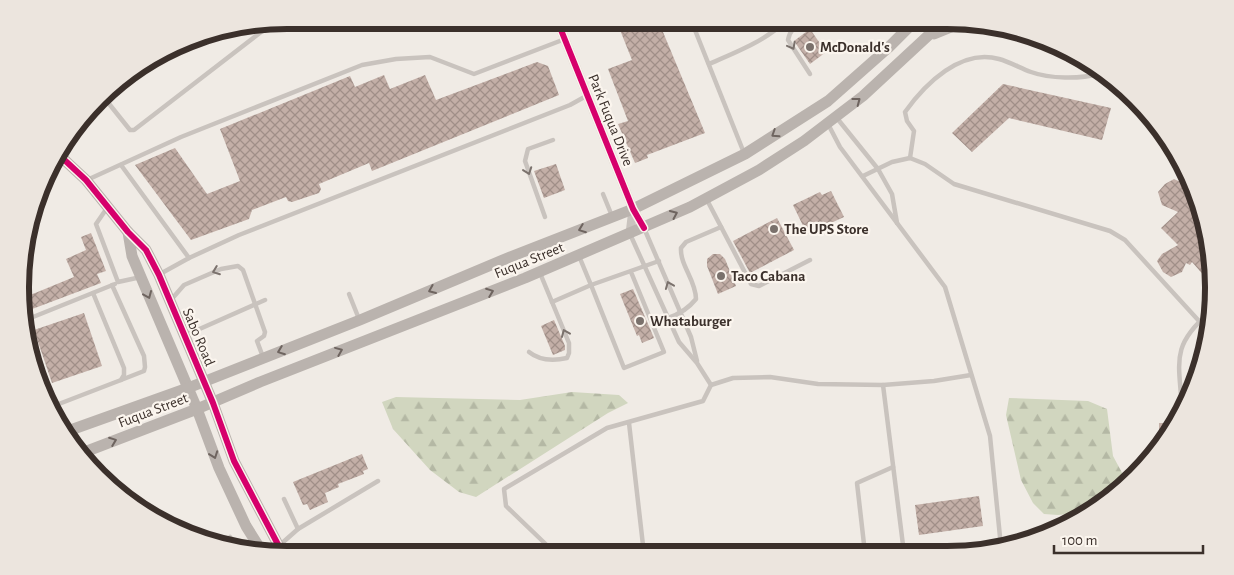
<svg xmlns="http://www.w3.org/2000/svg" width="1234" height="575" viewBox="0 0 1234 575" font-family="'Alegreya Sans',sans-serif">
<defs>
<pattern id="forest-firs" width="22" height="20" patternUnits="userSpaceOnUse" patternTransform="scale(1.25)"><rect width="22" height="20" fill="#d1d6bf"/><path d="M5 1l3.5 6h-7zM16 11l3.5 6h-7z" fill="#b4b8a4"/></pattern>
<pattern id="building-cross-hatch" width="8" height="8" patternUnits="userSpaceOnUse" patternTransform="scale(1.25)"><rect width="8" height="8" fill="#c3afa7"/><path d="M0 0l8 8M0 8l8-8" fill="none" stroke="#a08f88"/></pattern>
</defs>
<rect width="100%" height="100%" fill="#f0ebe5"/>
<g fill="url(#forest-firs)">
<path d="M572,392L619,395L628,403L608,413L476,497L459,492L430,470L393,429L382,402L396,397L520,400Z"/>
<path d="M1009,398L1088,401L1107,409L1113,456L1127,482L1110,500L1089,512L1058,515L1044,514L1033,503L1021,480L1006,415Z"/>
</g>
<g fill="url(#building-cross-hatch)">
<path d="M616,20H658L705,133L647,155L648,158L635,163L618,124L628,121L608,69L632,60Z"/>
<path d="M810,29L826,52L810,64L794,41Z"/>
<path d="M537,62L548,66L559,95L372,171L369,163L319,184L321,189L319,193L292,202L288,201L286,197L252,210L249,219L191,240L135,165L175,148L207,194L240,181L220,129L350,76L355,87L384,75L390,89L425,75L436,100Z"/>
<path d="M1003,84L1111,108L1102,140L1009,118L972,152L952,133Z"/>
<path d="M556,164L565,190L544,198L534,171Z"/>
<path d="M1174,179L1185,184L1191,194L1195,191L1211,273L1206,278L1192,262L1190,265L1186,263L1182,272L1171,277L1163,272L1157,261L1162,254L1178,245L1161,228L1178,212L1162,205L1158,192L1165,184Z"/>
<path d="M831,191L844,217L807,234L793,205L820,192L822,195Z"/>
<path d="M777,218L794,250L750,273L733,241Z"/>
<path d="M91,233L106,271L97,274L101,283L27,311L23,304V298L74,277L66,259L86,250L81,237Z"/>
<path d="M713,254H720L725,259L736,286L718,294L707,266V259Z"/>
<path d="M633,289L654,338L642,343L639,335L637,336L620,294Z"/>
<path d="M84,313L102,366L52,383L34,330Z"/>
<path d="M554,320L565,346V350L553,355L541,326Z"/>
<path d="M1159,423H1174L1159,449Z"/>
<path d="M362,454L368,469L363,471L364,474L338,484L339,487L325,493L328,502L310,510L307,504L303,505L293,482Z"/>
<path d="M979,496L983,526L919,535L915,505Z"/>
</g>
<g fill="none" stroke-linecap="round" stroke-linejoin="round">
<g stroke="#c9c3be" stroke-width="4.5">
<path d="M691,20L744,153"/>
<path d="M803,20C795,26 790,30 788,40L810,74"/>
<path d="M709,64C737,52 765,41 787,20"/>
<path d="M106,100L130,130H134L274,22"/>
<path d="M836,117L878,169L892,194L897,223"/>
<path d="M83,120L96,108L163,57"/>
<path d="M828,124L840,147L945,287L990,436L1001,547"/>
<path d="M910,158L914,131L907,121L905,112C925,84 961,48 999,59C1010,62 1020,68 1031,72C1050,79 1080,79 1099,74"/>
<path d="M121,165L189,258"/>
<path d="M863,176L892,162L910,158L925,164L954,184L1110,231L1125,240L1199,321L1206,326"/>
<path d="M87,180L181,137L362,65L396,59L430,57L474,74L565,39"/>
<path d="M603,194L612,216"/>
<path d="M707,200L751,284L759,286L810,260"/>
<path d="M107,208L96,224L118,282L141,277"/>
<path d="M545,217L525,161L528,149L553,140"/>
<path d="M644,228L691,337L697,361"/>
<path d="M631,272L664,352L624,368L591,285L659,261"/>
<path d="M160,274L189,258L239,235L570,105L588,95"/>
<path d="M112,285L144,356L145,367L144,371L121,380"/>
<path d="M349,294L359,319"/>
<path d="M170,301L184,285L221,269L238,266L243,270L265,332L264,336L257,341L263,357"/>
<path d="M552,302L591,285L579,256"/>
<path d="M668,318C680,314 688,309 696,299C696,280 680,266 681,248L686,242L721,227"/>
<path d="M23,325L33,317L115,284"/>
<path d="M186,335L265,300"/>
<path d="M529,352C540,361 553,361 567,358L569,353V343L540,273"/>
<path d="M711,385L733,378L770,377L818,384L883,385L934,381L971,375"/>
<path d="M883,385L904,553"/>
<path d="M51,407L121,380L124,375V368L93,293"/>
<path d="M1182,411C1180,364 1169,347 1209,313"/>
<path d="M629,423L644,554"/>
<path d="M284,499L298,529"/>
<path d="M230,537L236,545"/>
<path d="M272,552L298,529L378,481"/>
<path d="M865,553L857,483L893,467"/>
<path d="M443,554L453,548L459,554"/>
<path d="M556,554L506,506L504,489L607,428L703,401L711,385L697,363L679,342L630,234"/>
</g>
<g stroke="#c9c3be" stroke-width="9">
<path d="M557,20L633,209L644,228"/>
<path d="M630,234L633,209"/>
</g>
<g stroke="#bab3ae" stroke-width="11">
<path d="M934,34L961,23"/>
<path d="M1029,36L1055,44"/>
<path d="M57,153L86,180L128,232L146,250L159,275L213,403L234,461L283,554"/>
<path d="M128,232L132,256L197,409L219,468L246,526L261,550"/>
<path d="M65,432L188,388L360,320L510,257L633,209L745,154L828,101L888,48L916,20"/>
<path d="M82,453L197,409L260,382L525,278L690,207L759,170L804,141L863,96L945,20"/>
</g>
<defs>
<g id="cycleway">
<path d="M557,20L633,209L644,228"/>
<path d="M57,153L86,180L128,232L146,250L159,275L213,403L234,461L283,554"/>
</g>
</defs>
<use href="#cycleway" stroke="#fbf5ee" stroke-width="9"/>
<use href="#cycleway" stroke="#d6006c" stroke-width="6"/>
</g>
<defs><path id="oneway-chevron" d="M-2-3.5L2.5 0L-2 3.5" fill="none" stroke-width="1.6" stroke-linecap="round" stroke-linejoin="round" transform="scale(1.25)"/></defs>
<g stroke="#7b726d">
<use href="#oneway-chevron" transform="translate(792 46) rotate(62)"/>
<use href="#oneway-chevron" transform="translate(528 171) rotate(70)"/>
<use href="#oneway-chevron" transform="translate(216 271) rotate(159)"/>
<use href="#oneway-chevron" transform="translate(669 285) rotate(-112)"/>
<use href="#oneway-chevron" transform="translate(565 333) rotate(-113)"/>
</g>
<g stroke="#6e645f">
<use href="#oneway-chevron" transform="translate(857 101) rotate(-37)"/>
<use href="#oneway-chevron" transform="translate(775 134) rotate(147)"/>
<use href="#oneway-chevron" transform="translate(674 214) rotate(-24)"/>
<use href="#oneway-chevron" transform="translate(582 229) rotate(159)"/>
<use href="#oneway-chevron" transform="translate(432 290) rotate(157)"/>
<use href="#oneway-chevron" transform="translate(490 292) rotate(-21)"/>
<use href="#oneway-chevron" transform="translate(148 295) rotate(67)"/>
<use href="#oneway-chevron" transform="translate(281 351) rotate(159)"/>
<use href="#oneway-chevron" transform="translate(339 351) rotate(-22)"/>
<use href="#oneway-chevron" transform="translate(113 441) rotate(-21)"/>
<use href="#oneway-chevron" transform="translate(214 455) rotate(70)"/>
</g>
<g fill="#7a716c" stroke="#fbf5ee" stroke-width="2">
<circle cx="810" cy="47" r="5"/>
<circle cx="774" cy="229" r="5"/>
<circle cx="721" cy="276" r="5"/>
<circle cx="640" cy="321" r="5"/>
</g>
<g text-anchor="middle" stroke-width="4.5" stroke-linejoin="round" paint-order="stroke">
<g font-size="15" font-weight="bold" fill="#3b302b" stroke="#fbf5ee" text-anchor="start">
<text x="820" y="52">McDonald's</text>
<text x="784" y="234">The UPS Store</text>
<text x="731" y="281">Taco Cabana</text>
<text x="650" y="326">Whataburger</text>
</g>
<g font-size="15" fill="#3b302b" stroke="#fbf5ee">
<text transform="translate(611 120) rotate(68)" y="5">Park Fuqua Drive</text>
<text transform="translate(529 260) rotate(-22)" y="5">Fuqua Street</text>
<text transform="translate(199 337) rotate(67)" y="5">Sabo Road</text>
<text transform="translate(153 410) rotate(-21)" y="5">Fuqua Street</text>
</g>
</g>
<path d="M0 0H1234V575H0ZM287 29H947A258 258 0 0 1 1205 287V288A258 258 0 0 1 947 546H287A258 258 0 0 1 29 288V287A258 258 0 0 1 287 29Z" fill="#ece5de" fill-rule="evenodd"/>
<path fill="none" stroke="#3b302b" stroke-width="6" d="M287 29H947A258 258 0 0 1 1205 287V288A258 258 0 0 1 947 546H287A258 258 0 0 1 29 288V287A258 258 0 0 1 287 29Z"/>
<path d="M1054 545v8h149v-8" fill="none" stroke="#3b302b" stroke-width="2.5"/>
<text x="1062" y="545" font-size="15" fill="#3b302b" stroke="#fbf5ee" stroke-width="4" paint-order="stroke">100 m</text>
</svg>
